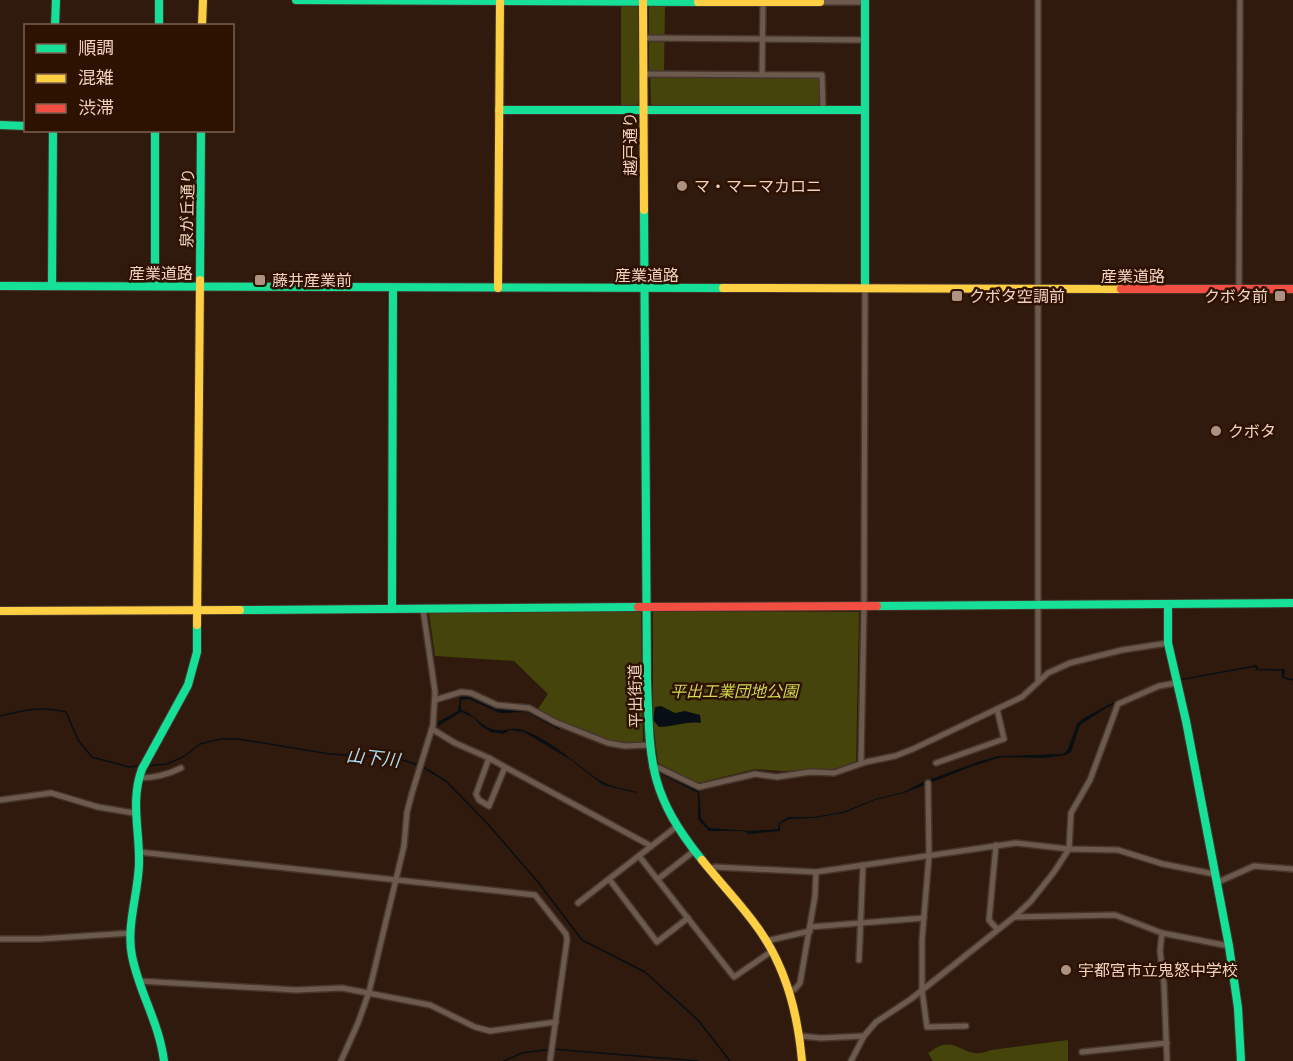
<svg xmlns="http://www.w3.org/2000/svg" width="1293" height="1061" viewBox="0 0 1293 1061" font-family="'Noto Serif','Noto Sans JP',serif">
<rect width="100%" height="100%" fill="#301a0e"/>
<g fill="#45440b">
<path d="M652,3H665L664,72H649V6Z"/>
<path d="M621,6H636L639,8L640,102L634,107H621Z"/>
<path d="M650,76H821V107H653L651,104Z"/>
<path d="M498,611H641L643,745C605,747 571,727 536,712L548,694L514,661L435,656L429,613Z"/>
<path d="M653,611L859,612L856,762L830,770L782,771L755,769L698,783L658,763L653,722Z"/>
<path d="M1068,1040V1061H933L928,1053C932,1051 936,1047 940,1046C960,1039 965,1061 991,1050Z"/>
</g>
<g fill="#070f14">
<path d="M1257,665L1258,669H1285L1284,677L1293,679V681L1282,678V671L1256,670L1255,667L1159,684L1106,708L1080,725L1071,752L1066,755L1043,758L1002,757L973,766L904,793L875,800L844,813L813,818L789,819L780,824V831L749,834L744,831H709L698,819V793L661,774V772L699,791L701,818L709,828L751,831L778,829L779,823L788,817H813L843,812L875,799L904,792L923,782L975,763L998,756L1063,754L1068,749L1077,724L1084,718L1108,705L1159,683Z"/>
<path d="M469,696L500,709L527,710L560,728L559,730L527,712L500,713L469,699L461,700V710C474,713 479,725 492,729C503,733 512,726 523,730C552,740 576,765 601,781C610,787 626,789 637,792L636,793L603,785L571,760L524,732L510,730L503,734L491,732L481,726L473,717L461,712L438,726V722L458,711L460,697Z"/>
<path d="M661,706L675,713L685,711L700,715L701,723C685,721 674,727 659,727L653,720L655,707Z"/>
</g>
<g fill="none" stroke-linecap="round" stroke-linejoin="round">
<g stroke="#070f14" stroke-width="1.5">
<path d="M0,716C24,710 42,706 66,712L78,740L92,757L129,767L139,766"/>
<path d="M147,766L167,764L183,757L200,744L220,739H238L330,754L396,758L418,765"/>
<path d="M423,767L446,781L486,822L538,882L582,940L645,972L698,1020L730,1061"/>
<path d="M504,1061L522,1053L552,1049L698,1061"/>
</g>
<defs>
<g id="street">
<path d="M820,0V2H865"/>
<path d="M643,38L865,40"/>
<path d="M643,74L822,75L823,111"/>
<path d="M762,75L763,2"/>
<path d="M1239,289L1240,0"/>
<path d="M1038,682V0"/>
<path d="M435,700L461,692L471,693L497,705L529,708L555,722L608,743L625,746L649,745"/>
<path d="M432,729L455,743L489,758"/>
<path d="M861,763L864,606L865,288"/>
<path d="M936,763L1004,739L997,709"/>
<path d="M505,767L489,806L479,800L476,794L489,758L505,767L651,846"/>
<path d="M652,767L659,768L699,787L755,774L777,777L810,772L834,773L866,762L895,756L913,749L1022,697L1048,673L1070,663L1122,650L1168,643"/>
<path d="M139,778C154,778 167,775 181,768"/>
<path d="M928,783L929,856L922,940V990L927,1027L966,1026"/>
<path d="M0,800L51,793L98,807L134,813"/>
<path d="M996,845L989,920L997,929"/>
<path d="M139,852L535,895L566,934L567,940L550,1061"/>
<path d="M639,856L734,977L772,951"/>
<path d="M709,869L715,867L816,872L1016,843L1069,849L1118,850L1163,864L1214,874"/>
<path d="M609,879L657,942L688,918"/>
<path d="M658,879L694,851"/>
<path d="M1216,883L1254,866L1293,869"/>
<path d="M578,903L676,827"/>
<path d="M1014,917L1115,915L1162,933L1229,946"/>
<path d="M810,927L924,918"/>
<path d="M1162,933L1160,951L1164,984L1167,1061"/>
<path d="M0,939H39L131,933"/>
<path d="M766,941L810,931"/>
<path d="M859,960L863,865"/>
<path d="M139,981L296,990L342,988L430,1005L475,1027L490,1031L556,1022"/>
<path d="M790,990L795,989L800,983L815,896L816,872"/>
<path d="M800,1036L821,1038L864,1036"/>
<path d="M1082,1052L1167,1043"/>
<path d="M341,1061L358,1023L369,992L404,846L407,812L412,793L433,725L435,692L423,609"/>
<path d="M851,1061L864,1036L876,1022L911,999L1014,917L1031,901L1054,872L1069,849L1071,813L1090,780L1118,704L1159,686L1176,683"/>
</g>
<g id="fast">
<path d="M159,0V26"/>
<path d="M296,0L698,2"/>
<path d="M865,0V288"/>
<path d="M55,26L56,0"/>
<path d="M499,110H865"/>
<path d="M0,125L26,126"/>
<path d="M155,130V286"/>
<path d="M644,210L647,680C650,762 648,793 702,860"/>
<path d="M200,280L201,130"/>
<path d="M52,285L53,130"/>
<path d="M0,286L723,288"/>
<path d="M1168,604V643L1186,721L1229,946L1238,1008L1241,1061"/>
<path d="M877,606L1293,603"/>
<path d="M392,609L393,288"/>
<path d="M240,610L638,607"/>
<path d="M164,1061C159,1022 139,992 132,956C126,926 138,895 139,864C140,831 130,801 142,769L188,685L197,652V625"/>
</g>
<g id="slow">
<path d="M643,0L644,210"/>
<path d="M698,2H820"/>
<path d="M202,26L203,0"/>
<path d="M498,288L500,2"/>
<path d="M723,288L1121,289"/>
<path d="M0,611L240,610"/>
<path d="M197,625L200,280"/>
<path d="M702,860C721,884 743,906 760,931C787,970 798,1015 802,1061"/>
</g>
<g id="jam">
<path d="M1121,289H1293"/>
<path d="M638,607L877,606"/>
</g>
</defs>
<use href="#street" stroke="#47352c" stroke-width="8"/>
<use href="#fast" stroke="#47352c" stroke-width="10"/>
<use href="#slow" stroke="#47352c" stroke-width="10"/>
<use href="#jam" stroke="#47352c" stroke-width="10"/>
<use href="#street" stroke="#6d5a4e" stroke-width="5"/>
<use href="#fast" stroke="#16e098" stroke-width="8"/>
<use href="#slow" stroke="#ffcf43" stroke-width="8"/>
<use href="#jam" stroke="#f24e42" stroke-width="8"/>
</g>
<g fill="#ae9281" stroke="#2d1202" stroke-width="2">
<circle cx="682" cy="186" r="6"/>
<rect x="254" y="274" width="12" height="12" rx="3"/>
<rect x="951" y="290" width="12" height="12" rx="3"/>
<rect x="1274" y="290" width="12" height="12" rx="3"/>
<circle cx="1216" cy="431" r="6"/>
<circle cx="1066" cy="970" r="6"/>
</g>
<g text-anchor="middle" stroke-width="5" stroke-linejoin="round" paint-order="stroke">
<g font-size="16" fill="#f2d2bf" stroke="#2d1202">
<text transform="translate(630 144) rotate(-90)" y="6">越戸通り</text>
<text transform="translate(187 208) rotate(-89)" y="6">泉が丘通り</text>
<text x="161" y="279">産業道路</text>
<text x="647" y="281">産業道路</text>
<text x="1133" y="282">産業道路</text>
<text transform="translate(635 696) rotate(-91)" y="6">平出街道</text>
</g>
<g font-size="16" fill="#f2d2bf" stroke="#2d1202" text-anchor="start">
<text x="694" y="192">マ・マーマカロニ</text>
<text x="272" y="286">藤井産業前</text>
<text x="969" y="302">クボタ空調前</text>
<text x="1268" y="302" text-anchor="end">クボタ前</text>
<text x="1228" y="437">クボタ</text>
<text x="1078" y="976">宇都宮市立鬼怒中学校</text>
</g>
<g font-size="16" font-style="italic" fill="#d0d652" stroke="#2d1202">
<text x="734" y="697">平出工業団地公園</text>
</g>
<g font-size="18" font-style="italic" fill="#abdbf4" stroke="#2d1202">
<text transform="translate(373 758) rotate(6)" y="6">山下川</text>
</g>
</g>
<rect x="24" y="24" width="210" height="108" fill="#2d1202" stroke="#7c5f4e" stroke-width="1.5"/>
<rect x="36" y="44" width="30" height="9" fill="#16e098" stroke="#7c5f4e" stroke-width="1.5"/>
<text x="78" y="54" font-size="18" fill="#f2d2bf">順調</text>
<rect x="36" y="74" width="30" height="9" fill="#ffcf43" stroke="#7c5f4e" stroke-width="1.5"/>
<text x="78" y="84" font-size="18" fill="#f2d2bf">混雑</text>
<rect x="36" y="104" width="30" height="9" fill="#f24e42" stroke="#7c5f4e" stroke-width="1.5"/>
<text x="78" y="114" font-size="18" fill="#f2d2bf">渋滞</text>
</svg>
